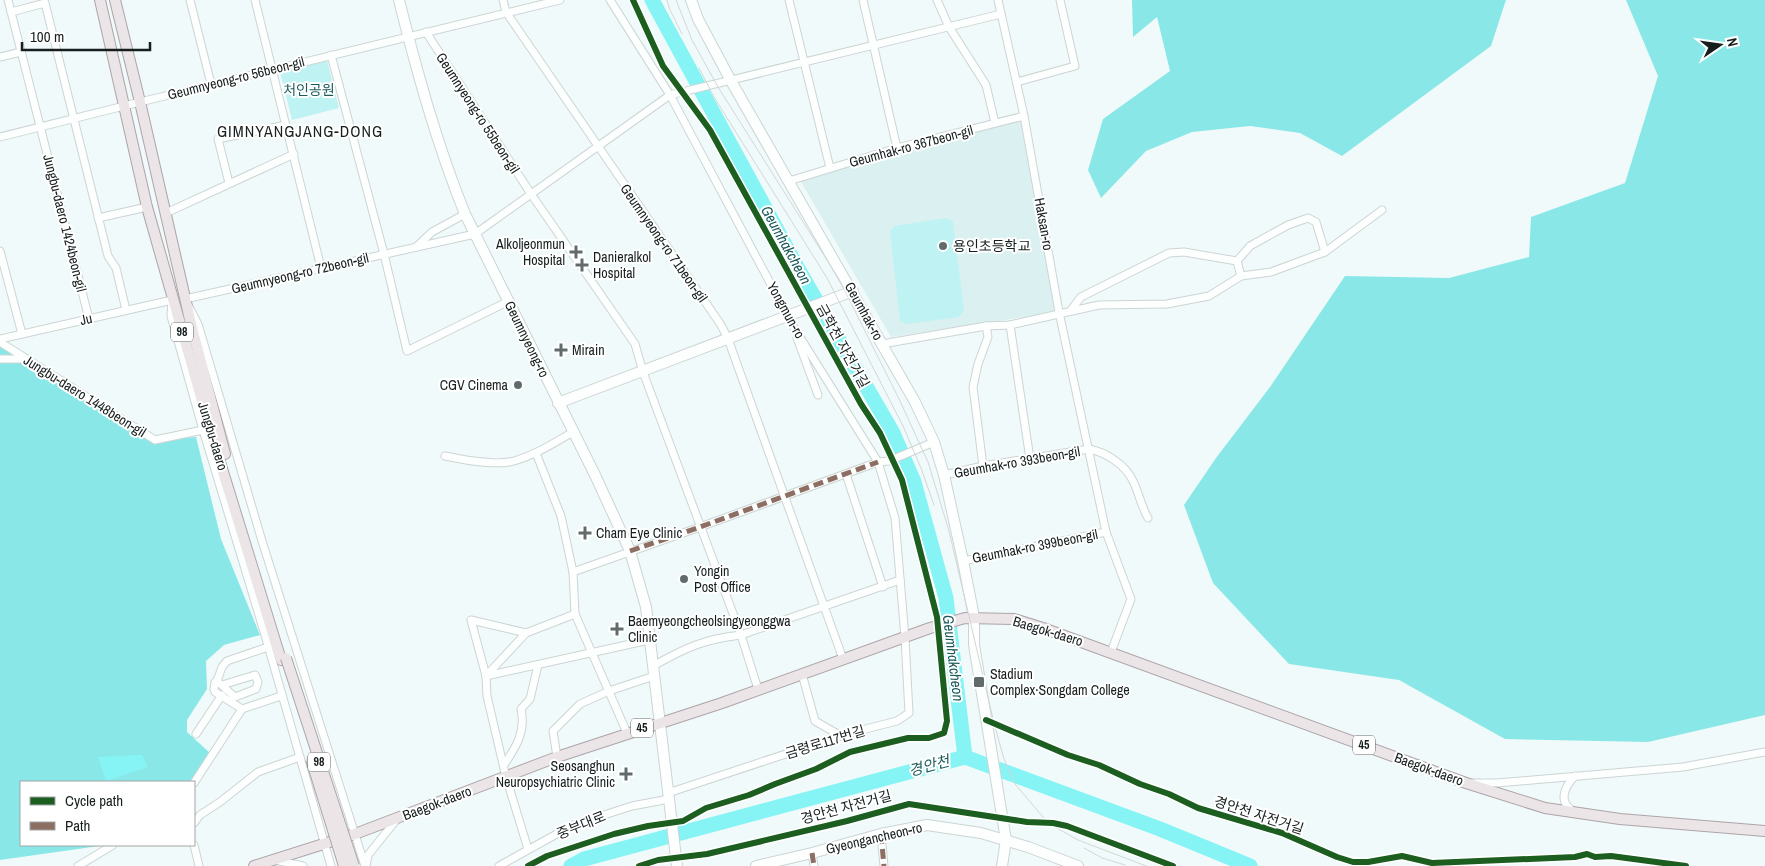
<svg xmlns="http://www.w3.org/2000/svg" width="1765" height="866" viewBox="0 0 1765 866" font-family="'Archivo Narrow','Noto Sans KR',sans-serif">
<rect width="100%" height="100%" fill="#f0fafa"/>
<path fill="#dbf0f0" d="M1024,116L1059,312L891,337L800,180L897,148Z"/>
<g fill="#bff2f2">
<path d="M327,60L339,108L292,120L280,72Z"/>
<path d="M946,218L953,222L964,310L959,317L906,324L900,321L890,232L894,226Z"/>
</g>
<g fill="#89e8e7">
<path d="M1132,0H1506L1491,46L1342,156L1300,133L1250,126L1192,132L1146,151L1101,198L1088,170L1103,119L1170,71L1157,17L1133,37Z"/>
<path d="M1626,0H1765V715L1648,742L1505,739L1399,680L1289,664L1213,583L1184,505L1216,458L1270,387L1345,276L1449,278L1529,257L1531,217L1625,183L1658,76Z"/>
<path d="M0,342L155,440L196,437L221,539L260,635L224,645L206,661L207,689L187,720V732L210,753L191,782H21V845H106L0,860Z"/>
</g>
<path fill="#86f4f4" d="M142,755L148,767L106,781L98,757Z"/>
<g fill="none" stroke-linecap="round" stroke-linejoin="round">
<g stroke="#86f4f4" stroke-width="15">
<path d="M652,0L801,274L893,433L914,482L946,598L965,757"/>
<path d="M571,866L584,859L965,757L1160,829L1250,866"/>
</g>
<defs>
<g id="street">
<path d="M8,0L89,319"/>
<path d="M190,0L211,84"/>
<path d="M255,0L321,268"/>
<path d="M503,0L506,12L721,325L728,339L843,659"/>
<path d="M610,0L670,95L793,326L878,462L895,518L905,638L909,713L897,721L846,734L668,793"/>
<path d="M789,0L830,168"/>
<path d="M863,0L897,148"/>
<path d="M937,0L949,27L986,85L995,123"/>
<path d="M998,0L1024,116L1059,312L1106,532L1131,599L1111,652"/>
<path d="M11,12L45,3L108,256L116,268L126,310"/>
<path d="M426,32L531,194L635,344L643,372L741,635L758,689"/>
<path d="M331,55L384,254L407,351L509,301"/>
<path d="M0,57L21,52"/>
<path d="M1017,82L1075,66L1060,0"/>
<path d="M0,137L140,102L560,0"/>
<path d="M789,181L897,148L1024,116"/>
<path d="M229,183L218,139L286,125"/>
<path d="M166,213L294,154"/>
<path d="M98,218L147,207"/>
<path d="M416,247L432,232L465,214"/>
<path d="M0,251L22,334"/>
<path d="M1237,261L1250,246L1288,225L1308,218L1316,222L1325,252"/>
<path d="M1237,261L1241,276"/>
<path d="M1071,310L1081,297L1169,253L1184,252L1237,261"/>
<path d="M1010,325L1030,459"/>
<path d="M797,338L818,395"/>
<path d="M0,339L172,300L171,316L203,430L265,635L331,866"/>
<path d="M0,342L155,440L203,430"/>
<path d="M882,344L986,326L1010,325L1099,305L1167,304L1209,296L1241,276L1271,272L1325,252L1382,210"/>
<path d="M0,359H26"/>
<path d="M536,453L561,516L573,572L575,614L627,733"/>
<path d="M445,456C464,460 496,466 514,461C535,455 554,443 573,432"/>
<path d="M983,466L973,387L978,364L988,337L986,326"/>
<path d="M846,474L883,587"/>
<path d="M944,475L983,466L1089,449C1105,452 1125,464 1133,481C1139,493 1141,506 1148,518"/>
<path d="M963,561L1106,532"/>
<path d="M573,572L700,527L878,462L889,461L934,442"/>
<path d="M653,666C685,648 704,639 741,635L900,580"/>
<path d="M802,674L815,721L841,736"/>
<path d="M486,676L649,640"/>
<path d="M486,676L526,633"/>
<path d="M217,681L222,667L227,661L268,647"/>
<path d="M222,685L255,675L258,682L256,689L235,697L217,681L215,682L214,689L215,692L242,709"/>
<path d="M196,734L222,695"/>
<path d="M557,757L553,731L580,704L609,691L654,676"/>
<path d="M504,765C516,747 526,732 521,709L530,699L538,665"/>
<path d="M194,783L242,709L281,696"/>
<path d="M1472,783H1497L1683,767L1765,752"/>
<path d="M1573,811C1558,802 1564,787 1575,776"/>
<path d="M194,823L200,815L220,802L258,772L300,757"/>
<path d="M881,834L884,866"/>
<path d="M194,845L199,866"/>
<path d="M528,849L506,777L487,696L486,676L471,620L526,633L575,614"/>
<path d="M812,853L814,866"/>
<path d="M274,860L303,866"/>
<path d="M78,866L113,845"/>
<path d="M365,866L262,541L198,324L185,299L475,234L670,95L1001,14"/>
<path d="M366,866L368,855L397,819"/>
<path d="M499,866L573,825L632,806L669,799"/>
</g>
<g id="secondary">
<path d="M399,0C417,72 437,145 465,214L595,475L630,551L646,607L677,866"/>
<path d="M691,0L698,19L731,81L915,402L934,442L944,475L963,561L974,617V645L1006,840L1002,866"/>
<path d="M558,403L853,291"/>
<path d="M756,866L812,853L881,834L927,825L981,833L1028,847L1078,866"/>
</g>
<g id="primary">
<path d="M100,0L147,207L212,436L281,660"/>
<path d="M115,0L140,102L191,324L225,454"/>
<path d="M254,866L355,834L557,757L722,703L930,628L965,618L1014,619L1043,628L1466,783L1545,808L1620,819L1765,831"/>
</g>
</defs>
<use href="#street" stroke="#ccd5d4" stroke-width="9"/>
<use href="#secondary" stroke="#ccd5d4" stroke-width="12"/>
<use href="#primary" stroke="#ada4a9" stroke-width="12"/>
<use href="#street" stroke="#fdfefe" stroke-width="7"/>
<use href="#secondary" stroke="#fdfefe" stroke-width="10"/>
<use href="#primary" stroke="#ebe5e7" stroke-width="10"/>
<g stroke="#d4d6d6" stroke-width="1">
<path d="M667,0L670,10L682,34"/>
<path d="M676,0L692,40L718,87L839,279L900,401L928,462L949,531L994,723L1004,759L1015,784L1048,823L1078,840L1146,866"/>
<path d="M699,68L714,97L827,278L903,426L921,468L934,505"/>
<path d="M1084,848L1102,858L1125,865"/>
</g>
<defs>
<g id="primary-bridge">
<path d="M286,658L354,866"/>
<path d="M311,759L344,866"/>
</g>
</defs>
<use href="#primary-bridge" stroke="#ada4a9" stroke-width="12" stroke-linecap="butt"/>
<use href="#primary-bridge" stroke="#ebe5e7" stroke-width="10"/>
<g stroke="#8d6e63" stroke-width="5" stroke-dasharray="10 5" stroke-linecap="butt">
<path d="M630,551L700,527L878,462"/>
<path d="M881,834L884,866"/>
<path d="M812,853L814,866"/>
</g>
<defs>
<g id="cycleway">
<path d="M986,720L1068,755L1099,765L1140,784L1169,794L1198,808L1282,833L1337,857L1353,862H1368L1402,856L1432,863L1575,857L1587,854L1595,857L1611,856L1686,866"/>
<path d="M528,866L547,856L614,834L648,826L683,821L706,808L749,795L775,784L816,769L850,752L908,738H929L944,733L947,721L937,617L902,480L880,433L861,404L710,130L663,66L633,0"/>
<path d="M639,866L658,860L707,854L847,821L909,804L1027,822L1053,823L1067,826L1173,866"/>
</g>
</defs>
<use href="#cycleway" stroke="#fff" stroke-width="9"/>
<use href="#cycleway" stroke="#1b5e20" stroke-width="6"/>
</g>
<g fill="#626b6b" stroke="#fff" stroke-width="2">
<circle cx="943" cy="246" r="5"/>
<path d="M573.5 244.5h5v5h5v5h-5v5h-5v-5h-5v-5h5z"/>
<path d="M579.5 257.5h5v5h5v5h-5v5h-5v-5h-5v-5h5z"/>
<path d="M558.5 342.5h5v5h5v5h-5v5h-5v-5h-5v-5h5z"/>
<circle cx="518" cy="385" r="5"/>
<path d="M582.5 525.5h5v5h5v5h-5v5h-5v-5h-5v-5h5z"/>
<circle cx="684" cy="579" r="5"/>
<path d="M614.5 621.5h5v5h5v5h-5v5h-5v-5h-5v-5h5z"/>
<rect x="973" y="676" width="12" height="12" rx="2.5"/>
<path d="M623.5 766.5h5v5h5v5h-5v5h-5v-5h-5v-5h5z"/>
</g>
<g text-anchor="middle" stroke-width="4" stroke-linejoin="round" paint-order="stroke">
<g fill="#fff" stroke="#5c6262" stroke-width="1">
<rect x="171" y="322.5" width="22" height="19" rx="4"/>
<rect x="631" y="718.5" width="22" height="19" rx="4"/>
<rect x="1353" y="735.5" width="22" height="19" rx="4"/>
<rect x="308" y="752.5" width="22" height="19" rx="4"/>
</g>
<g font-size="12" font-weight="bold" fill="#161e1e">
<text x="182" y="336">98</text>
<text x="642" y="732">45</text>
<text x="1364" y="749">45</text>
<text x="319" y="766">98</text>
</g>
<g font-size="14" fill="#161e1e" stroke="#fff">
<text transform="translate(236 78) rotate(-14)" y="5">Geumnyeong-ro 56beon-gil</text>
<text transform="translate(478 113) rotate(57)" y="5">Geumnyeong-ro 55beon-gil</text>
<text transform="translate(911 146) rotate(-15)" y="5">Geumhak-ro 367beon-gil</text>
<text transform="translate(65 223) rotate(76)" y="5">Jungbu-daero 1424beon-gil</text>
<text transform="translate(1044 224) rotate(80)" y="5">Haksan-ro</text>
<text transform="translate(664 243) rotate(55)" y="5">Geumnyeong-ro 71beon-gil</text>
<text transform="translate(300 273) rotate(-13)" y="5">Geumnyeong-ro 72beon-gil</text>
<text transform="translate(786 310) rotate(61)" y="5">Yongmun-ro</text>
<text transform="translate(864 311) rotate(61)" y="5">Geumhak-ro</text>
<text transform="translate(86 319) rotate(-13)" y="5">Ju</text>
<text transform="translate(527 339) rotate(64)" y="5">Geumnyeong-ro</text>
<text transform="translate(843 346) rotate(61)" y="5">금학천 자전거길</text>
<text transform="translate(85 396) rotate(32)" y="5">Jungbu-daero 1448beon-gil</text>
<text transform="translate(213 436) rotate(73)" y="5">Jungbu-daero</text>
<text transform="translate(1017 462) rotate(-10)" y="5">Geumhak-ro 393beon-gil</text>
<text transform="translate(1035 546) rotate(-11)" y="5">Geumhak-ro 399beon-gil</text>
<text transform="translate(1048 631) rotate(17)" y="5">Baegok-daero</text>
<text transform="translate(825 742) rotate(-17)" y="5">금령로117번길</text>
<text transform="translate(1429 769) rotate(20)" y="5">Baegok-daero</text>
<text transform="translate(437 803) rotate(-21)" y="5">Baegok-daero</text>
<text transform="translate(846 807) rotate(-15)" y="5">경안천 자전거길</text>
<text transform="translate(1259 815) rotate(18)" y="5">경안천 자전거길</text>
<text transform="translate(581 825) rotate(-22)" y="5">중부대로</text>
<text transform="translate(874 838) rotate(-13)" y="5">Gyeongancheon-ro</text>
</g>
<g font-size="14" fill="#1d5c5c" stroke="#fff">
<text x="309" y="95">처인공원</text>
</g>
<g font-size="14" fill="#161e1e" stroke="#fff" text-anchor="start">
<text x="565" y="249" text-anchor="end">Alkoljeonmun<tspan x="565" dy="16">Hospital</tspan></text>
<text x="953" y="251">용인초등학교</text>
<text x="593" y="262">Danieralkol<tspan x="593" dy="16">Hospital</tspan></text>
<text x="572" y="355">Mirain</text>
<text x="508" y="390" text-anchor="end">CGV Cinema</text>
<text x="596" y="538">Cham Eye Clinic</text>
<text x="694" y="576">Yongin<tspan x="694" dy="16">Post Office</tspan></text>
<text x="628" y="626">Baemyeongcheolsingyeonggwa<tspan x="628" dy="16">Clinic</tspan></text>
<text x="990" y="679">Stadium<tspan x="990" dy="16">Complex·Songdam College</tspan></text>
<text x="615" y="771" text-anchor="end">Seosanghun<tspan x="615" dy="16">Neuropsychiatric Clinic</tspan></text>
</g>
<g font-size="15" font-style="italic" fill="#1c5b5b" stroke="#fff">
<text transform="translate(786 245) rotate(61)" y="5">Geumhakcheon</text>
<text transform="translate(953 658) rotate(83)" y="5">Geumhakcheon</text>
<text transform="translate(929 766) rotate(-15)" y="5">경안천</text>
</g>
<g font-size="16" letter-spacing="1" fill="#161e1e" stroke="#fff">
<text x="300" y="137">GIMNYANGJANG-DONG</text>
</g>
</g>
<rect x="20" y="781" width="175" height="65" fill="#ffffff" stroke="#a2a5a5"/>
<rect x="30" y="797" width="25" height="8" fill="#1b5e20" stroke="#a2a5a5"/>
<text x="65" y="806" font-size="15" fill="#161e1e">Cycle path</text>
<rect x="30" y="822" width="25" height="8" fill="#8d6e63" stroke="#a2a5a5"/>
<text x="65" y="831" font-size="15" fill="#161e1e">Path</text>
<g transform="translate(1720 45) rotate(77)" stroke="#ffffff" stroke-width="4" paint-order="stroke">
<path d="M0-4L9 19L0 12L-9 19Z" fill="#161e1e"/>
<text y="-8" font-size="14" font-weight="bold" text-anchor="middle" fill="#161e1e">N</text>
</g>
<path d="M22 42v8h128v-8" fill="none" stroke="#161e1e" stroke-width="2.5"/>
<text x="30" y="42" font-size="15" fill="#161e1e" stroke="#ffffff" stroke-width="4" paint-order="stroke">100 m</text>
</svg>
